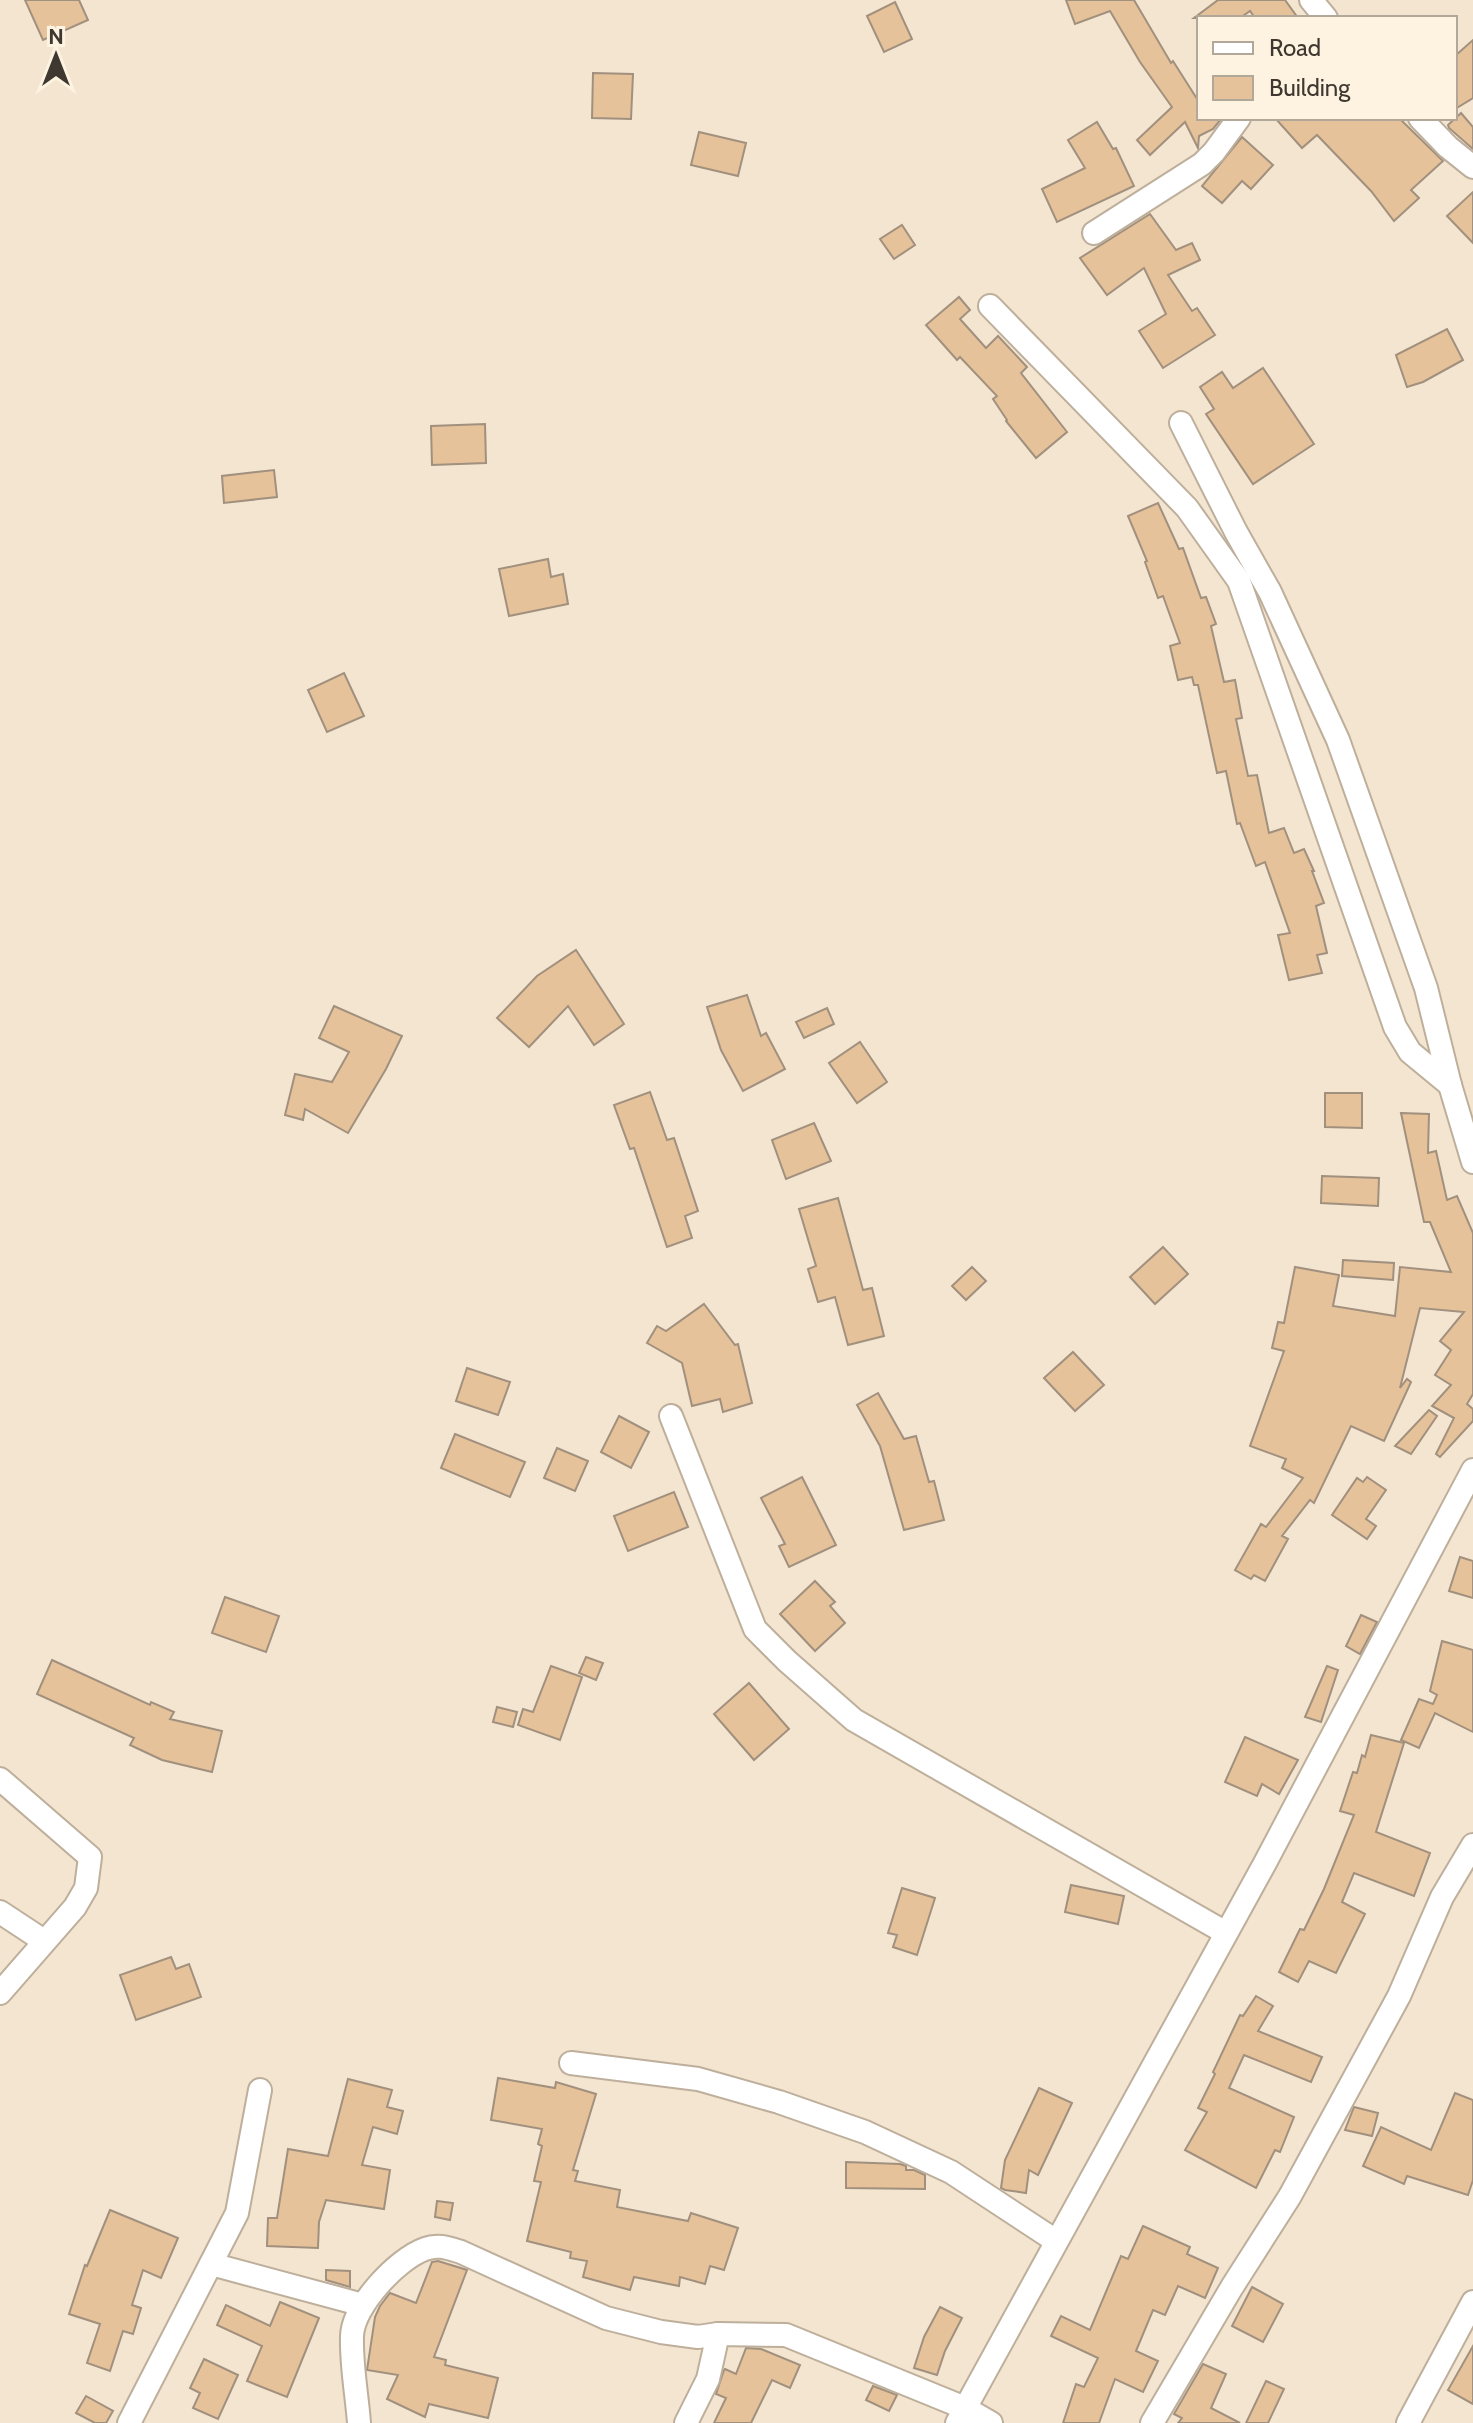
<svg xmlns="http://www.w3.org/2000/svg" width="1473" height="2423" viewBox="0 0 1473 2423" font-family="Cabin,sans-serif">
<rect width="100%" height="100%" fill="#f3e5cf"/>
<g fill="#e6c29a" stroke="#a1907e" stroke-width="2">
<path d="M25,0H79L88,20L43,40Z"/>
<path d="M1066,0H1134L1171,63L1173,61L1199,102V118H1222L1213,129L1199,136L1198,148L1185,122L1150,155L1137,140L1172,107L1140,62L1110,11L1075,24Z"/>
<path d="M1218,0H1285L1298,18H1255L1250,11L1240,18H1194Z"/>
<path d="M895,2L912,39L884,52L867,16Z"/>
<path d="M1473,40V98L1455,109V56Z"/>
<path d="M593,73L633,74L631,119L592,118Z"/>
<path d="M1461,113L1473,127V149L1449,128L1448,125Z"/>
<path d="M1275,118H1399L1443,161L1411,190L1419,198L1394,221L1371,191L1317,135L1302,148Z"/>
<path d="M1097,122L1113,149L1116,148L1134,186L1057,222L1042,189L1085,168L1068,140Z"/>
<path d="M699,132L746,143L738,176L691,165Z"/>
<path d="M1242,137L1273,165L1251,189L1242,181L1222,203L1202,186Z"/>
<path d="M1473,192V243L1447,216Z"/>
<path d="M1150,214L1176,250L1192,243L1200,260L1168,275L1192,311L1197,308L1215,335L1163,368L1139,331L1166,314L1144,268L1107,295L1080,258Z"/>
<path d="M902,225L915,245L894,259L880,239Z"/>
<path d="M959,297L970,310L960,319L986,348L998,336L1027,367L1021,373L1067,432L1036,458L1006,421L1007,420L993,399L997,396L960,357L957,360L926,325Z"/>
<path d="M1447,329L1463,360L1423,382L1407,387L1396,355Z"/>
<path d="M1263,368L1314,444L1253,484L1206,414L1214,409L1200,387L1222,372L1233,388Z"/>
<path d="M485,424L486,463L432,465L431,426Z"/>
<path d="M274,470L277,497L224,503L222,476Z"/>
<path d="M1158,503L1179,549L1183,548L1201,598L1206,597L1216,624L1211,626L1224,682L1235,680L1242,718L1236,719L1248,776L1257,775L1269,833L1284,828L1294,853L1304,849L1314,871H1312L1324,903L1316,906L1327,953L1317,955L1322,973L1289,980L1278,935L1290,933L1265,862L1256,866L1240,823L1237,824L1226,771L1217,773L1198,685H1194L1192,677L1178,680L1170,646L1180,643L1163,596L1158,598L1145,562L1147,561L1128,516Z"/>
<path d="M548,559L551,577L563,574L568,604L509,616L499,569Z"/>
<path d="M344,673L364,716L327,732L308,690Z"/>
<path d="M576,950L624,1024L594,1045L568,1006L529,1047L497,1018L537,976Z"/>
<path d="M747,995L761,1036L766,1033L785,1069L743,1091L721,1050L707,1007Z"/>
<path d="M334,1006L402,1036L386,1069L348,1133L305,1109L303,1120L285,1115L295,1074L332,1082L349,1052L319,1038Z"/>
<path d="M827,1008L834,1024L804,1038L796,1022Z"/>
<path d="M860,1042L887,1082L857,1103L829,1063Z"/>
<path d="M650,1092L667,1140L674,1138L698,1211L685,1216L692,1238L667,1247L634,1148L630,1149L614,1105Z"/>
<path d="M1325,1093H1362V1128L1325,1127Z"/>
<path d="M1401,1113L1429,1114L1428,1153L1436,1151L1447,1200L1457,1196L1473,1233V1394L1467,1404L1473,1409V1421L1440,1457L1436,1454L1454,1418L1432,1406L1451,1385L1435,1375L1451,1350L1440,1341L1464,1312L1420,1308L1400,1388L1407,1379L1411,1382L1384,1441L1351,1426L1314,1503L1310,1500L1282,1536L1288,1539L1265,1581L1254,1575L1251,1579L1235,1570L1261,1524L1266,1527L1303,1478L1282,1468L1286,1459L1250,1446L1284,1351L1272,1348L1278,1322L1284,1323L1295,1267L1339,1275L1333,1306L1395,1316L1400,1267L1451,1272L1430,1222H1424Z"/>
<path d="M814,1123L831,1161L786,1179L772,1140Z"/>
<path d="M1322,1176L1379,1178L1378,1206L1321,1203Z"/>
<path d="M838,1198L863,1290L872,1288L884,1336L848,1345L835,1297L818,1302L808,1269L816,1266L799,1209Z"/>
<path d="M1163,1247L1188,1274L1155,1304L1130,1277Z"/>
<path d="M1343,1260L1394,1263L1393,1280L1342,1276Z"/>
<path d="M972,1267L986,1281L966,1300L952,1286Z"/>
<path d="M704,1304L735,1345L738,1344L752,1403L723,1412L720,1399L692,1406L682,1363L647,1343L657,1326L666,1331Z"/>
<path d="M1073,1352L1104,1385L1075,1411L1044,1378Z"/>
<path d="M467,1368L510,1382L498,1415L456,1401Z"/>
<path d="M878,1393L904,1439L916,1436L929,1482L934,1481L944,1520L904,1530L880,1446L857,1405Z"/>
<path d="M1429,1410L1437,1416L1411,1454L1395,1446Z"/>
<path d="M619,1416L649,1432L631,1468L601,1452Z"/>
<path d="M455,1434L525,1462L510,1497L441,1468Z"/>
<path d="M557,1448L588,1461L575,1491L544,1478Z"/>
<path d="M802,1477L836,1545L789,1567L779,1546L785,1544L761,1498Z"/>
<path d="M1367,1477L1386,1490L1366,1519L1376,1526L1367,1539L1332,1515L1357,1478L1363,1482Z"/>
<path d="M674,1492L688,1527L628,1551L614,1516Z"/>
<path d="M1460,1557L1473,1561V1598L1449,1591Z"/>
<path d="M815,1581L835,1602L830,1606L845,1623L815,1651L780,1614Z"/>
<path d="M225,1597L279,1616L266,1652L212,1633Z"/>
<path d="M1361,1615L1377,1622L1360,1654L1346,1646Z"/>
<path d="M1442,1641L1473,1650V1732L1435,1713L1419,1748L1401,1740L1419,1699L1433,1704L1437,1695L1430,1691Z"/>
<path d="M586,1657L603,1663L596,1680L579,1673Z"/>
<path d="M52,1660L150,1705L151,1702L174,1712L170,1719L222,1731L212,1772L162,1760L130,1745L134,1738L37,1694Z"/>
<path d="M551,1666L582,1677L560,1740L518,1725L523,1709L533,1712Z"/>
<path d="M1327,1666L1338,1670L1321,1722L1305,1717Z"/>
<path d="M749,1683L789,1729L754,1760L714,1714Z"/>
<path d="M497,1707L517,1712L513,1727L493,1722Z"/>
<path d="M1371,1735L1404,1743L1376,1832L1430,1853L1414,1896L1354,1873L1342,1902L1365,1914L1336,1973L1309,1961L1298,1982L1279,1972L1300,1929L1304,1930L1324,1889L1354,1815L1340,1811L1353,1772L1357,1773L1362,1755L1365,1757Z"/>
<path d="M1245,1737L1298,1760L1279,1794L1262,1784L1257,1796L1225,1782Z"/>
<path d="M1071,1885L1124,1896L1118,1924L1065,1912Z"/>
<path d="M902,1888L935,1898L917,1955L893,1947L897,1935L888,1933Z"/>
<path d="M171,1957L176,1969L189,1964L201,1997L136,2020L120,1975Z"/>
<path d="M1256,1996L1273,2006L1258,2031L1322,2057L1311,2082L1244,2055L1229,2088L1294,2117L1280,2152L1275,2150L1256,2188L1185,2150L1207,2112L1198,2108L1215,2074L1213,2072L1240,2015L1243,2016Z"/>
<path d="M498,2078L555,2088L556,2082L596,2094L573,2170L578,2171L575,2181L620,2190L617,2207L688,2221L691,2213L738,2228L724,2270L710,2266L705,2284L680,2277L679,2286L634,2277L630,2290L583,2277L587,2261L570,2258L571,2252L527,2241L541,2182L534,2181L542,2146L538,2144L542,2129L491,2120Z"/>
<path d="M348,2079L392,2090L387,2107L403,2111L397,2134L373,2127L362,2165L390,2170L384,2209L326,2200L319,2222L318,2248L267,2246L268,2218H277L288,2149L328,2156Z"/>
<path d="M1039,2088L1072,2103L1038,2175L1029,2170L1026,2193L1005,2190L1001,2188L1005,2160Z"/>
<path d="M1455,2093L1473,2100V2180L1468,2195L1407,2176L1404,2184L1363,2166L1381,2127L1431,2150Z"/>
<path d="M1354,2107L1378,2113L1372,2136L1345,2130Z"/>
<path d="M846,2162L900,2164L906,2166V2170H914L925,2175V2189L846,2188Z"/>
<path d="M437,2201L453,2203L450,2220L435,2217Z"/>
<path d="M110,2210L178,2238L161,2278L143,2270L132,2305L141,2308L133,2334L123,2331L110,2371L87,2363L100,2324L69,2314L85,2265L87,2266Z"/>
<path d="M1143,2226L1190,2247L1187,2254L1218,2268L1205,2298L1178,2286L1165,2315L1153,2310L1136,2351L1158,2361L1143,2392L1115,2379L1099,2423H1063L1076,2384L1084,2387L1098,2358L1051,2336L1061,2316L1090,2330L1121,2256L1128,2259Z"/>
<path d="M438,2261L467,2270L434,2357L446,2360L445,2365L498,2378L488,2418L429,2404L425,2417L387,2399L398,2375L367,2370L375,2317L380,2306L390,2293L416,2303L432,2262Z"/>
<path d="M326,2270L350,2271V2287L326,2280Z"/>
<path d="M1252,2287L1283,2304L1263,2342L1232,2326Z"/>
<path d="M280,2302L319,2318L287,2397L247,2381L262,2346L217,2325L226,2305L270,2326Z"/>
<path d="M940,2307L962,2318L945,2351L937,2375L914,2368L924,2337Z"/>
<path d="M1473,2346V2404L1448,2390Z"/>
<path d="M746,2348L761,2349L800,2365L790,2388L772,2380L751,2423H714L726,2398L716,2394L724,2370L725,2369L736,2374Z"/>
<path d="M204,2359L238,2375L218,2419L193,2408L200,2393L190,2388Z"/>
<path d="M1203,2364L1226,2374L1211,2408L1240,2423H1178L1182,2418L1174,2414Z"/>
<path d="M1266,2381L1284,2389L1268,2423H1246Z"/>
<path d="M873,2386L897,2395L889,2411L866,2400Z"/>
<path d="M86,2396L113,2411L106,2423H95L76,2413Z"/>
</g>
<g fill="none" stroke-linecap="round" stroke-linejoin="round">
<defs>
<g id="street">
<path d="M1311,0L1326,18"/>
<path d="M1420,118L1448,147L1473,167"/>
<path d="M1094,233L1202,164L1214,152L1239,118"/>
<path d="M990,306L1187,508L1239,581L1395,1027L1410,1052L1450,1085"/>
<path d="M1181,423L1236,532L1270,592L1338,740L1426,988L1450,1085L1473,1162"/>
<path d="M671,1416L755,1629L787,1661L854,1720L1226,1933"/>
<path d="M0,1779L90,1857L86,1888L75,1907L0,1993"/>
<path d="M0,1912L44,1941"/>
<path d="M571,2063L698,2079L779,2102L865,2132L951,2172L1056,2241"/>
<path d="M211,2264L363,2305"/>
<path d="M129,2423L237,2213L260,2090"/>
<path d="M359,2423C357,2395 351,2365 352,2336C353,2306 397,2259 425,2249C438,2244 448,2248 461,2252L606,2318L661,2332L698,2337L718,2334L786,2335L965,2408L991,2423"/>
<path d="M686,2423L708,2379L718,2334"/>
<path d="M957,2423L1265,1863L1473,1470"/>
<path d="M1152,2423L1232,2287L1290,2196L1399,1996L1442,1897L1473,1845"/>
<path d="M1408,2423L1473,2302"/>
</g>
</defs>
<use href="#street" stroke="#bdaf9b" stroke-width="26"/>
<use href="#street" stroke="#fff" stroke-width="22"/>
</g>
<rect x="1197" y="16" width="260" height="104" fill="#fef3e1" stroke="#b1a89a" stroke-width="2"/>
<rect x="1213" y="42" width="40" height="12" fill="#ffffff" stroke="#b1a89a" stroke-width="2"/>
<text x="1269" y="56" font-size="24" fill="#3e3830">Road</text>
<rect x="1213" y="76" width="40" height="24" fill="#e6c29a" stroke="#b1a89a" stroke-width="2"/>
<text x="1269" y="96" font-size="24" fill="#3e3830">Building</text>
<g transform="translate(56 56)" stroke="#fef3e1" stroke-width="6" paint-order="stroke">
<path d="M0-6L14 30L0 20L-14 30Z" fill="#3e3830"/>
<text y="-12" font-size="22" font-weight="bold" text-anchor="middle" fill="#3e3830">N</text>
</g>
</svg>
